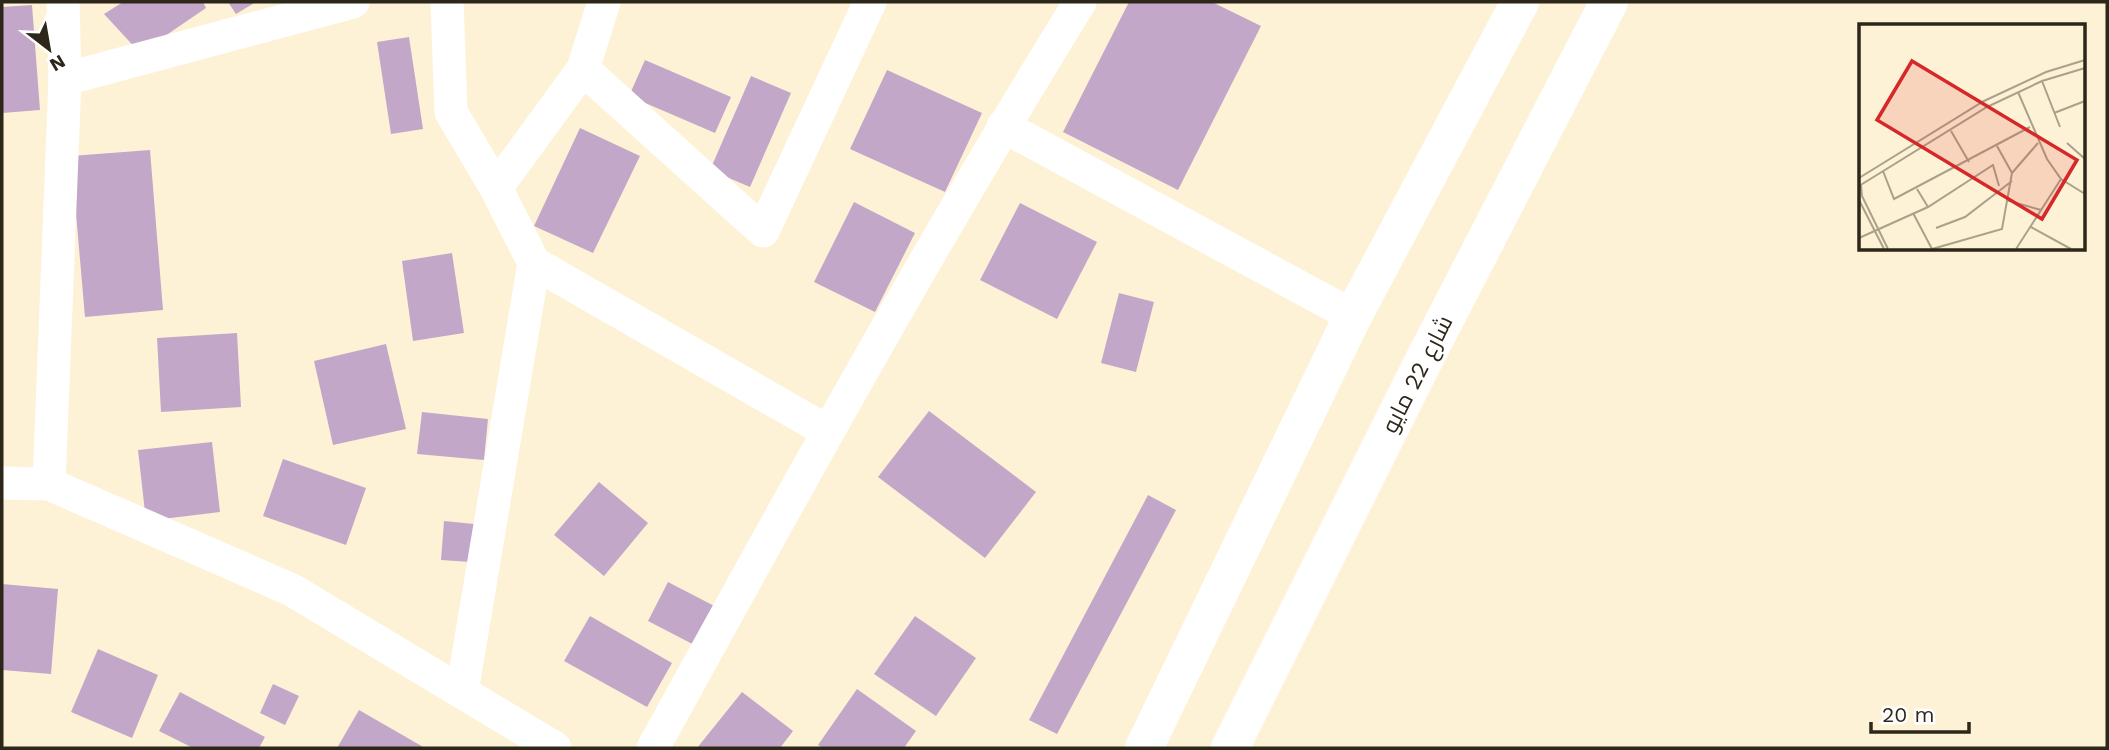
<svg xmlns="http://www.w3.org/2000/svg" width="2109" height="750" viewBox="0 0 2109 750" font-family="'Work Sans',Cairo,sans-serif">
<rect width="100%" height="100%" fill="#fef2d6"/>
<g fill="#c3a7c9">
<path d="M123,2H203L206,8L140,53L104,14Z"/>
<path d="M228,2H256L236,14Z"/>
<path d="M1129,2H1212L1261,26L1178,190L1063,132Z"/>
<path d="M32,5L40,110L2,113V7Z"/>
<path d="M409,37L423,129L391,134L377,42Z"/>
<path d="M645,60L731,97L715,133L629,96Z"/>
<path d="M887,70L982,113L945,192L850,149Z"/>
<path d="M751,76L791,93L750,187L710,170Z"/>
<path d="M580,128L640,156L593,253L534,226Z"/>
<path d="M150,150L163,310L85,317L71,156Z"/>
<path d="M854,202L915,233L875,312L814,282Z"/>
<path d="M1020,203L1097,242L1057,319L980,280Z"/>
<path d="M452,253L464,333L413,341L402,261Z"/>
<path d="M1119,293L1154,302L1136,372L1101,363Z"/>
<path d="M237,333L241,407L161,412L157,338Z"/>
<path d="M386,344L406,429L333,445L314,361Z"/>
<path d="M929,411L1036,492L985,558L878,477Z"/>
<path d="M422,412L488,419L484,460L417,454Z"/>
<path d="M212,442L220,512L146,521L138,450Z"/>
<path d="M283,459L366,488L346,545L263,516Z"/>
<path d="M599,482L648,523L604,576L554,535Z"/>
<path d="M1148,495L1176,510L1057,734L1029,720Z"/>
<path d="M444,521L474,524L470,562L441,560Z"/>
<path d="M668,582L724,611L704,650L648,621Z"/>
<path d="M2,584L58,589L51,674L2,670Z"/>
<path d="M590,616L672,663L647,707L564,661Z"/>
<path d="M915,616L976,658L936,716L874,674Z"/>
<path d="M98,649L158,675L132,738L71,712Z"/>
<path d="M273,684L299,696L285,725L260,713Z"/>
<path d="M857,689L916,731L904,748H823L818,745Z"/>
<path d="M180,692L265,737L259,748H193L159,731Z"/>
<path d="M742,692L793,731L780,748H697Z"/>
<path d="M359,710L425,748H337Z"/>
</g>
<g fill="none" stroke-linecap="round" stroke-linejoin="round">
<g stroke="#fff" stroke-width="33">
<path d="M447,2L451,112L496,188L534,263L827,431"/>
<path d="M583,69L763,231L870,2"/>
<path d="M65,79L353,2"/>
<path d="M1003,126L1353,316"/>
<path d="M496,188L583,69L604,2"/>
<path d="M2,483L49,484L292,590L555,748"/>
<path d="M49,484L65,79L63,2"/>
<path d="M462,692L534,263"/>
<path d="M653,748C791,497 929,246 1080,2"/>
</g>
<g stroke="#fff" stroke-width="38">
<path d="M1144,748L1353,316L1520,2"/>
<path d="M1230,748L1424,360L1609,2"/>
</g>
</g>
<g text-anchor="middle" stroke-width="7" stroke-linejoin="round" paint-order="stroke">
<g font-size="23" fill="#2d271a" stroke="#fff">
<text transform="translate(1417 374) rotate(-63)" y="8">شارع 22 مايو</text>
</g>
</g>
<g transform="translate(1859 24)">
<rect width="226" height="226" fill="#fef2d6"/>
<path fill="none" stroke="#aaa18b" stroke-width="2" d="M183,57L201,103M159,68L188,135L202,155L226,170M195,89L226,77M92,107L110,138M208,119L226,135M24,147L35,175L171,103M153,149L179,119M0,154L125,77L187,48L226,36M2,161L3,172L29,225M0,162L128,83L183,57L226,44M58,165L69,183M0,176L25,225M147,176L182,186M54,189L73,225M172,203L212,225M77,204L106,193L153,157M0,214L69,183L134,141L140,162M73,225L143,205L153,149L138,122M157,225L202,155"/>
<path fill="#d62828" fill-opacity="0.15" stroke="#d62828" stroke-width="3.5" d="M53,37L218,136L183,195L18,96Z"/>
<rect width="226" height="226" fill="none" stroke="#2d271a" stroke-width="3.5"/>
</g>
<rect width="2109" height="750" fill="none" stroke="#2d271a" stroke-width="7"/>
<g transform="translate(49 49) rotate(149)" stroke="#ffffff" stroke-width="5" paint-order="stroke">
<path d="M0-5L12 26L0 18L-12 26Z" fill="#2d271a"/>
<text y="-10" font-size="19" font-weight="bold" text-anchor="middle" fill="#2d271a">N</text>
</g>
<path d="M1871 722v10h98v-10" fill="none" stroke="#2d271a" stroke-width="3.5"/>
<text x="1882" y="722" font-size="21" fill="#2d271a" stroke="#ffffff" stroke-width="5" paint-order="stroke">20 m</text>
</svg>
